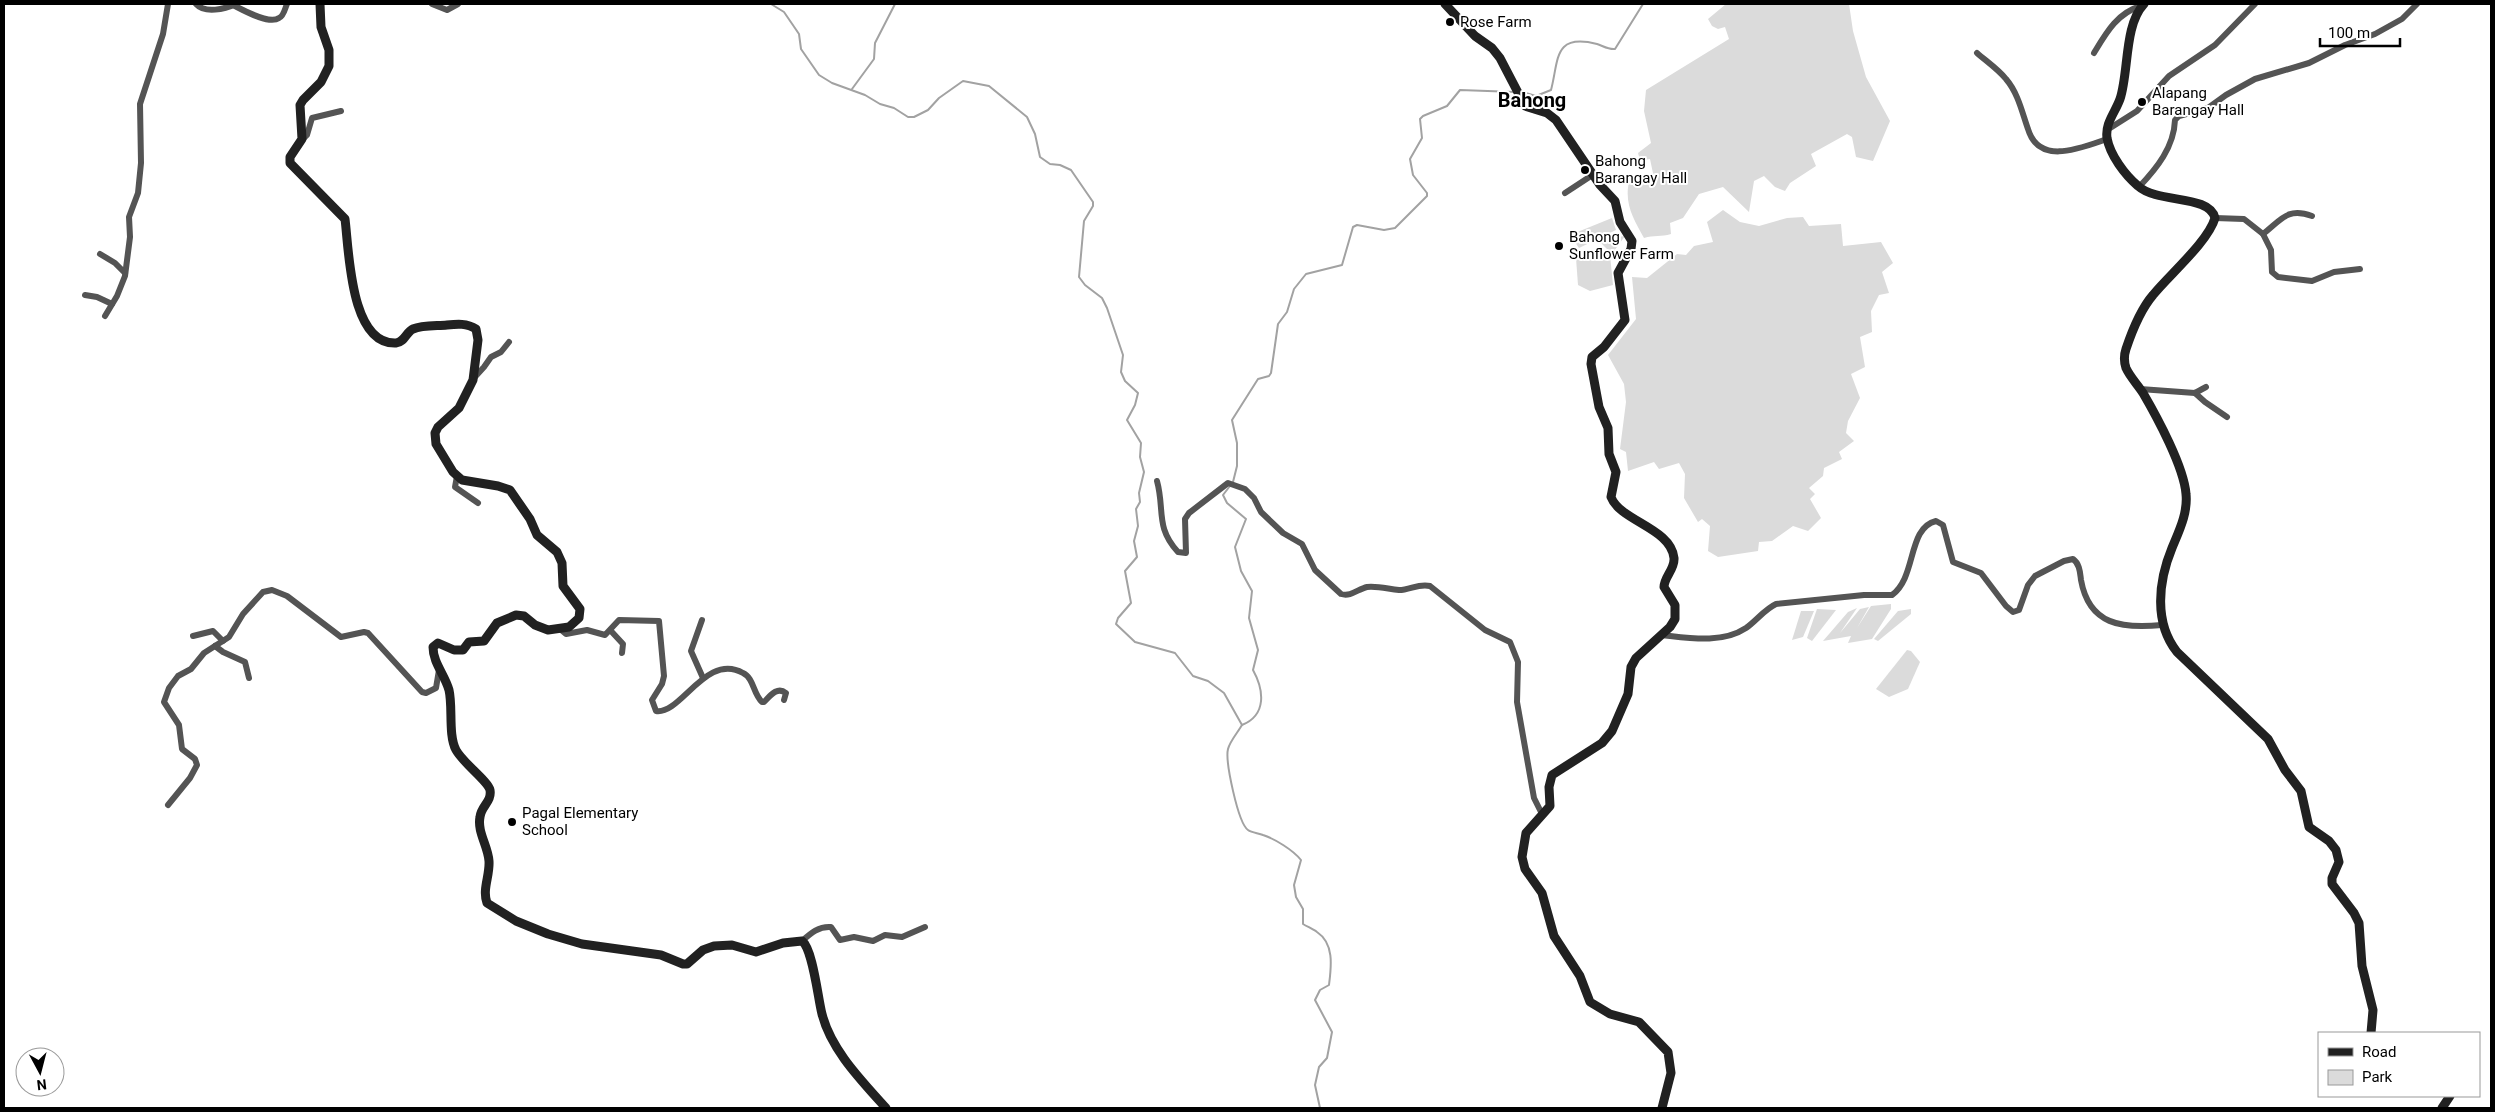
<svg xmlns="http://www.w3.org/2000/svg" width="2495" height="1112" viewBox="0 0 2495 1112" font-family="Roboto,sans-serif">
<rect width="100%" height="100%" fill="#fff"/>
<g fill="#dbdbdb">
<path d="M1726,4H1849L1853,31L1866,77L1890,121L1873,161L1856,157L1852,137L1847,134L1811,154L1816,166L1790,183L1785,191L1775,187L1764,176L1754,181L1749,212L1723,187L1699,194L1683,218L1670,223L1671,234C1661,237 1654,235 1644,238C1634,220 1624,204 1629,182L1654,178L1650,159L1640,160L1638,153L1651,143L1644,111L1646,90L1729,39L1725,27L1718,29L1712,26L1708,19Z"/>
<path d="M1723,210L1740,222L1759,226L1787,218L1803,217L1809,226L1841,224L1843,246L1881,242L1893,263L1882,272L1889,293L1879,295L1871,311L1872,332L1860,337L1865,367L1851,374L1860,398L1848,421L1846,433L1854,441L1839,452L1842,459L1824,468L1823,476L1809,488L1815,494L1810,499L1821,518L1808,531L1793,526L1772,541L1759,542L1758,551L1718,557L1708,551L1710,526L1702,519L1698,522L1684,498L1685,474L1679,463L1659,469L1654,462L1628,471L1626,452L1620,449L1626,402L1624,384L1608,355L1636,319L1632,277L1647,278L1677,254L1686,255L1694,246L1713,242L1707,222Z"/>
<path d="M1612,218L1616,230L1579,248L1570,235Z"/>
<path d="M1625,236L1612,254L1601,243L1610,238Z"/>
<path d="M1610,255L1613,285L1590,291L1578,285L1576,258Z"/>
<path d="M1891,604V609L1872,639L1848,643L1851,636L1823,641L1848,612L1857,608L1840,633L1860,609L1869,607L1857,628L1871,606Z"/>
<path d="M1817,609L1836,610L1812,641L1807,638Z"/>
<path d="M1911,609V614L1878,641L1874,639L1898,611Z"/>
<path d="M1801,611H1814L1803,637L1792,640Z"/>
<path d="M1907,650L1911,651L1920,662L1908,689L1889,697L1876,689Z"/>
</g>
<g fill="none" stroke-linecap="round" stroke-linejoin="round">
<g stroke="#a2a2a2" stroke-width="2">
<path d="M771,4L784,12L799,34L801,49L819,75L832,83L865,95L880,104L894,108L908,117H914L928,110L939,98L963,81L989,86L1027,117L1035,134L1040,157L1050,164L1060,165L1071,170L1093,202V206L1084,221L1079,277L1085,285L1102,298L1107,308L1123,355L1121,372L1125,381L1138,393L1135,405L1127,420L1141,443L1140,457L1144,472L1139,493L1140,502L1136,509L1138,526L1134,541L1137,557L1125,571L1131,603L1118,618L1116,624L1135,642L1175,653L1193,676L1208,681L1224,693L1242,725C1238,732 1230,741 1228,749C1225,761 1238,823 1248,830C1252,833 1259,833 1263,835C1275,839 1293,850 1301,860L1294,885L1296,897L1303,909V924C1308,927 1313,929 1317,932C1335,944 1331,968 1329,985L1320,990L1315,1000L1332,1032L1327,1058L1319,1067L1315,1085L1320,1108"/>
<path d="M852,89L874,59L875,43L895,4"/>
<path d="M1522,92L1536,96L1551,90C1559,60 1553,33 1597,44C1603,46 1609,50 1615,49L1643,4"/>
<path d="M1242,725C1267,715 1264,690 1253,670L1258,650L1249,618L1252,591L1241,571L1235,547L1246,519L1227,503L1223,495L1233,482L1237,466V443L1232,420L1258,379L1269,376L1271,373L1278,324L1287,312L1294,289L1306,274L1342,265L1353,227L1357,225L1384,230L1395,228L1427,196V193L1413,175L1410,159L1422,138L1420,119L1423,116L1447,106L1460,90L1515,92"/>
</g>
<g stroke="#545454" stroke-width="6">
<path d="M196,4C205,14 225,9 236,4"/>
<path d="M432,4L447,10L458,4"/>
<path d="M233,5C243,10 269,25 279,18C284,16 285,8 287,4"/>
<path d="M1977,53C1986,61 1998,69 2006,79C2018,93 2022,112 2028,129C2039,166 2081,148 2107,139"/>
<path d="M2094,53C2106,33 2117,13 2141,6"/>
<path d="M2107,130L2137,111L2169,76L2215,45L2255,4"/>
<path d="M301,141L307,135L312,118L341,111"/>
<path d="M2139,187C2157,168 2174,147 2175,120L2179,116L2208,108L2226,95L2255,79L2309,63L2345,45L2375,34L2402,19L2417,4"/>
<path d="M1565,193L1594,174"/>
<path d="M2215,218L2244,219L2263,234L2271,250L2272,272L2278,277L2312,281L2334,272L2360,269"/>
<path d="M2263,234C2281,220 2287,207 2312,216"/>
<path d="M100,254L115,263L125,273"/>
<path d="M85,295L97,297L112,304"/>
<path d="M105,316L117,296L125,276L130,237L129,217L138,193L141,163L140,104L163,34L168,4"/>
<path d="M474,378L484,367L491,357L501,352L509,342"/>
<path d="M2140,389L2195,393L2206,387"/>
<path d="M2195,393L2205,402L2227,417"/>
<path d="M457,476L455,487L478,503"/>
<path d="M1157,481C1165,510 1155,527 1178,552L1186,553L1185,519L1189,513L1228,483L1245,489L1254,498L1261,512L1283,533L1302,544L1315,570L1341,594C1351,597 1358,589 1367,587C1379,586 1388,589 1399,590C1410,590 1419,583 1430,586L1485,630L1510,642L1518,662L1517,702L1534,798L1542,814"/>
<path d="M702,620L691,651L703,678"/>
<path d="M560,629L566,634L587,630L605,635L619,620L659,621L664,676L662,684L652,700L656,711C681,715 706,652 743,673C754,678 753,694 762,702H764C770,696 777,686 786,693L784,700"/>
<path d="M611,631L623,644L622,653"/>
<path d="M1662,635C1689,638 1722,644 1746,628C1756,621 1765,609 1776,604L1864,595H1892C1917,577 1907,528 1936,521L1943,525L1953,562L1981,573L2006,606L2013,612L2019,610L2028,585L2035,576L2064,561L2073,559C2080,564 2080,573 2081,580C2089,625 2122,629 2162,625"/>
<path d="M193,636L213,631L223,641"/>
<path d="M215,646L223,652L245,662L249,678"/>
<path d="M168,805L190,778L197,765L195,759L182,749L179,725L164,702L169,688L178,676L191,669L204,653L229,637L243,614L263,592L272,590L287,596L341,637L364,632L368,633L422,692L426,693L436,688L439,670"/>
<path d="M802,941C811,933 819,926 831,927L840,940L854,937L873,941L885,935L902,937L925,927"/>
</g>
<g stroke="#212121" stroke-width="9">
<path d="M320,4L321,27L329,50V66L321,82L303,100L300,105L302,139L290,157V163L345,219C349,250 350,345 396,343C405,342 406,332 413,329C422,325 437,326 447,325C457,324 467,323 476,329L478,340L473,380L459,408L438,427L435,433L436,444L453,472L462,480L498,486L510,490L530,519L537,535L557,552L562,563L563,586L580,609L579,618L569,627L548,630L535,625L524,616L516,615L497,623L484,641L469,642L463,650H454L438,643L433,647C433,663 445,675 449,690C453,707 448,735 456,750C463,763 488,781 490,790C492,802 481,806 480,817C477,832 488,846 489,861C490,876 482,889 487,903L516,921L548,934L582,944L661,955L683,964H687L703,950L714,946L732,945L756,952L783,943L802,941C813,949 818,999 822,1014C831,1050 862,1081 886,1108"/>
<path d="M1445,4L1475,36L1492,48L1500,58L1525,106L1547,113L1556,120L1600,185L1615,201L1620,222L1632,241L1631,249L1618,273L1625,320L1604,347L1592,357L1591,364L1599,407L1608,428L1609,454L1616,472L1611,497C1620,521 1671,528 1674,558C1675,569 1664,577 1664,587L1675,605V619L1670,627L1636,658L1631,667L1628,694L1612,731L1602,743L1552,775L1549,787L1550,806L1526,833L1522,857L1525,869L1542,893L1554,936L1580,976L1590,1002L1610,1014L1639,1022L1668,1052L1671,1073L1662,1108"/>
<path d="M2144,4C2124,25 2129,72 2120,99C2115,113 2105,123 2107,138C2110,155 2125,175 2138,186C2158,204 2209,194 2215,218C2208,242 2169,275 2153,295C2141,309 2132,331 2126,349C2124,355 2124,362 2126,368C2130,377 2138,385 2143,393C2157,417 2184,467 2186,494C2188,513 2179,531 2172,548C2158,582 2154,623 2177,652L2268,739L2285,770L2301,791L2309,827L2329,841L2336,850L2339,862L2332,878V884L2354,913L2359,923L2362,966L2373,1010L2371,1033"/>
<path d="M2442,1108L2450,1096"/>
</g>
</g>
<g fill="#000" stroke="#fff" stroke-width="2">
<circle cx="1450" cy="22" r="5"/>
<circle cx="2142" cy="102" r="5"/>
<circle cx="1585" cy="170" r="5"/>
<circle cx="1559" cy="246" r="5"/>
<circle cx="512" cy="822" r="5"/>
</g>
<g text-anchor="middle" stroke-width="4" stroke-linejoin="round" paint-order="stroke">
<g font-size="15" fill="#000" stroke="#fff" text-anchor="start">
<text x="1460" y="27">Rose Farm</text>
<text x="2152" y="98">Alapang<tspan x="2152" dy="17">Barangay Hall</tspan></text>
<text x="1595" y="166">Bahong<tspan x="1595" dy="17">Barangay Hall</tspan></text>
<text x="1569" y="242">Bahong<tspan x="1569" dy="17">Sunflower Farm</tspan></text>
<text x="522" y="818">Pagal Elementary<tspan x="522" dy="17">School</tspan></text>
</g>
<g font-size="20" font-weight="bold" fill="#000" stroke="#fff">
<text x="1532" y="107">Bahong</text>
</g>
</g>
<rect width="2495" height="1112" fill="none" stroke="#000000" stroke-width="10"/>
<rect x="2318" y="1032" width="162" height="65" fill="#ffffff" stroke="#999999"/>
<rect x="2328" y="1048" width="25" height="8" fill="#212121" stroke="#999999"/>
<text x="2362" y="1057" font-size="15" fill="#000000">Road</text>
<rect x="2328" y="1070" width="25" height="15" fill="#dbdbdb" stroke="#999999"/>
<text x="2362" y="1082" font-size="15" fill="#000000">Park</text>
<g transform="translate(40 1072) rotate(173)"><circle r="24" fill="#ffffff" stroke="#999999"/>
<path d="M0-4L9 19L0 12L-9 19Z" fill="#000000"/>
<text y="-8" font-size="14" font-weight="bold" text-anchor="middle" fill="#000000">N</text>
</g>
<path d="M2320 38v8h80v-8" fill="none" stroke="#000000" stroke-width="2.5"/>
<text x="2328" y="38" font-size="15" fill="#000000" stroke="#ffffff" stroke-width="4" paint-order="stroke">100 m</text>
</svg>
